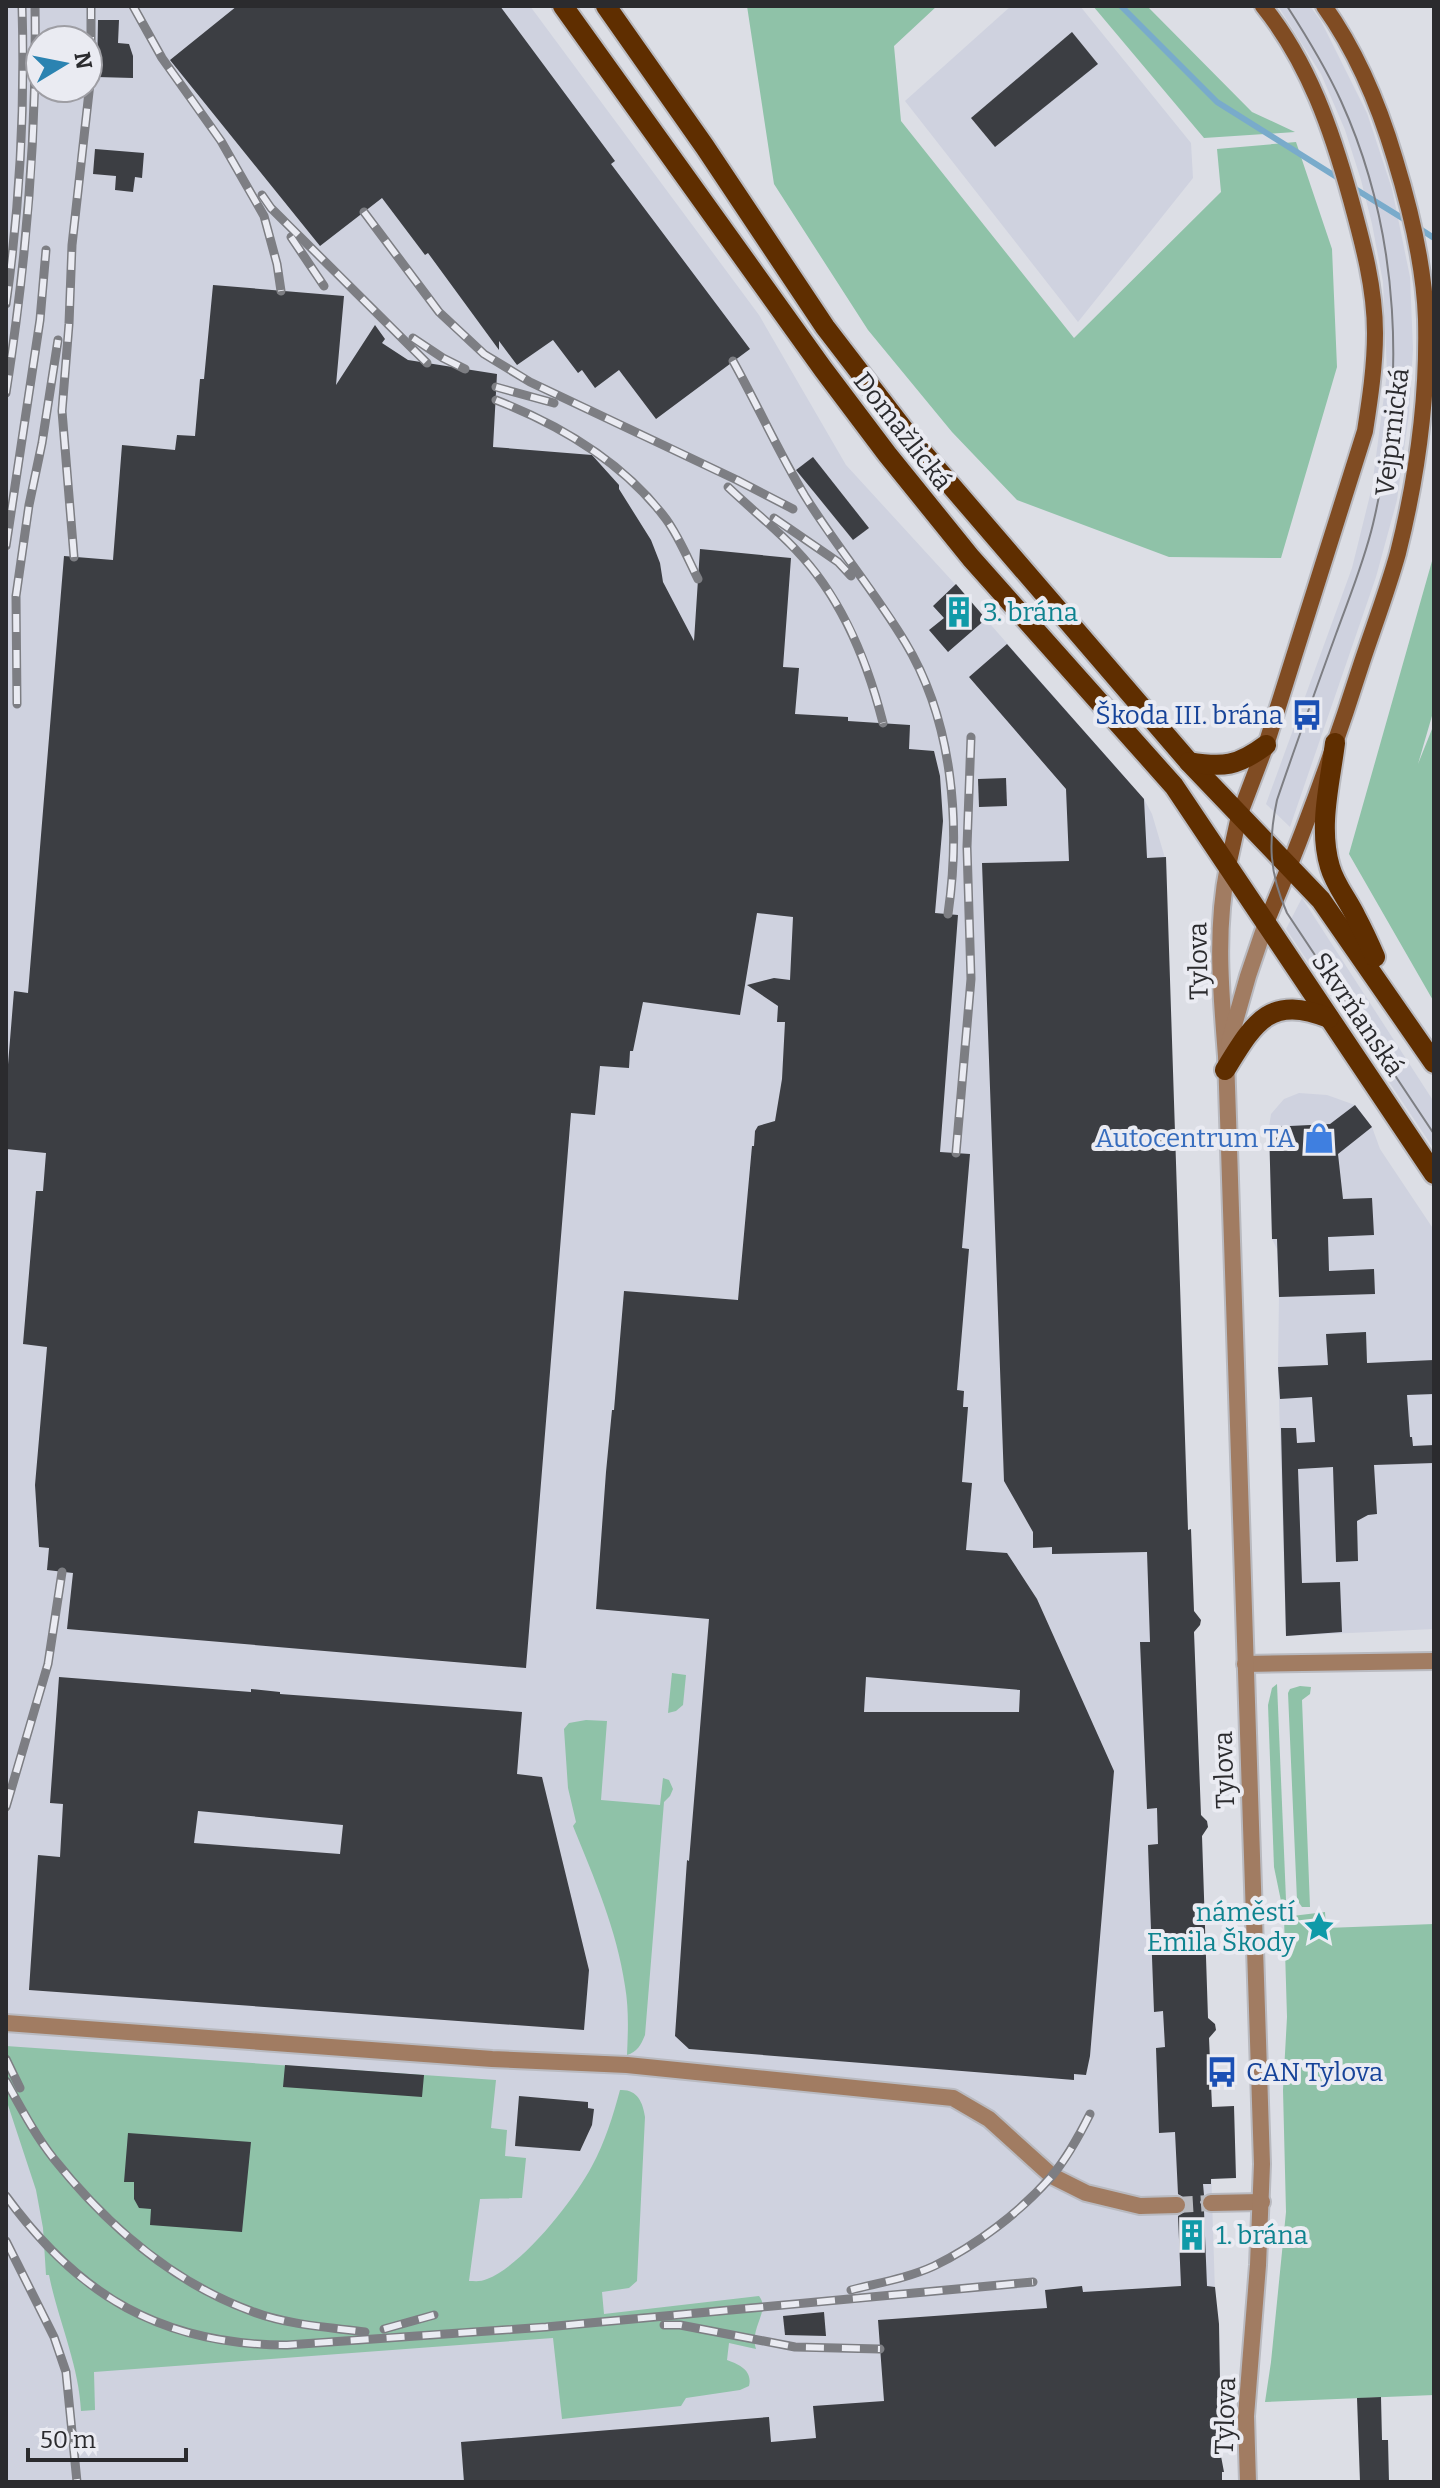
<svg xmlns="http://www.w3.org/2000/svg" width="1440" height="2488" viewBox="0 0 1440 2488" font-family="Bitter,serif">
<rect width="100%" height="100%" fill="#dcdee5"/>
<g fill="#cfd2df" fill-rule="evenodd">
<path d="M6,6H530L759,315L846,465L955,584L1144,799L1152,814L1165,858L1187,1530H1190L1193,1614L1198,1617V1627L1194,1630L1221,2482H6ZM40,40H88V88H40Z"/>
<path d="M1011,6H1080L1191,143L1193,178L1078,322L905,101Z"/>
<path d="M1278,6H1310L1321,21L1367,113L1392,189L1410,277L1413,349L1409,414L1397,500L1376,577L1290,827L1266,804L1352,568L1372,487L1387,373L1383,282L1372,224L1361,180L1345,130L1321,74Z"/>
<path d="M1302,898L1434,1102V1149L1286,929Z"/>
<path d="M1299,1093L1327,1095L1355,1105L1372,1127L1380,1149L1434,1230V1629L1286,1636L1278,1367L1279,1297L1277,1249L1272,1239L1269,1127L1271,1114L1284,1099Z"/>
</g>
<g fill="#8fc2a8">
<path d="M747,6H937L894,46L901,121L1074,338L1221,192L1217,149L1296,142L1332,249L1337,367L1281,558L1169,557L1017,500L952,432L868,330L774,184Z"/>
<path d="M1093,6H1147L1252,112L1295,132L1204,138Z"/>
<path d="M1434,554V709L1418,764L1434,724V1002L1349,854Z"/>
<path d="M672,1673L686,1675L683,1705L676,1711L668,1713Z"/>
<path d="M1277,1684L1286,1900L1281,1901L1274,1867L1268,1705L1272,1688Z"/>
<path d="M1300,1686L1311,1687L1310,1694L1302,1700L1310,1907H1302L1297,1900L1288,1693L1290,1689Z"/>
<path d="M586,1720L607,1721L601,1800L660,1805L663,1778L669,1780L673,1789L670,1796L664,1802L645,2035C641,2045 637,2052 627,2055C628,2032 629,2009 625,1986C617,1930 594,1878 573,1826L576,1822L568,1788L564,1729L569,1723Z"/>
<path d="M1325,1912L1326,1928L1434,1924V2395L1265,2402L1271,2362L1286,2212L1283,2090L1287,2017L1284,1917Z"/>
<path d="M6,2046L496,2080L491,2128L507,2130L505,2156L526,2158L522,2198L480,2199L469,2281C475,2281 481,2282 487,2279C523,2265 574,2200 592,2166C605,2142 613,2116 620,2090C637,2089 643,2102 645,2117L637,2281L629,2288L602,2292L604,2314L759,2296C771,2311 749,2328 756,2349L729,2343L727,2360C738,2364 753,2370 749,2386L740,2390L686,2398L681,2406L562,2419L553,2338L94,2372L95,2410L81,2411C79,2365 58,2320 49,2275H46L43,2228L36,2190L6,2099Z"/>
</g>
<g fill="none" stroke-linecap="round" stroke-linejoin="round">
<g stroke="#79abcb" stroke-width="6">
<path d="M1121,6L1217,102L1343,181"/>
<path d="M1352,187L1407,221"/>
<path d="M1417,227L1434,238"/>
</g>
</g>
<g fill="#3c3e43" fill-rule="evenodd">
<path d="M237,6H500L615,161L611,164L750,349L656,419L619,370L595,388L582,370L578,373L553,340L517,365L499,341V350L428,253L425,255L382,198L320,246L170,60Z"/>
<path d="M98,20H119L118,43L129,44L133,56V78L97,77Z"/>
<path d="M1072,32L1098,64L995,147L971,118Z"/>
<path d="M95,149L144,153L142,178L135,177L133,192L115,190L116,176L93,174Z"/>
<path d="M213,285L344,296L336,385L375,325L385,339L382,343L408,360L497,374L493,447L592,455L619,485V489L651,540L660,563L663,582L694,641L700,549L791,558L783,667L799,668L795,714L848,717V721L910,725L909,749L934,751L940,776L943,821L935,913L958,915L940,1152L970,1154L962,1248L969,1249L957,1390L964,1391L963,1407H968L962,1482L972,1483L966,1550L1007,1553L1037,1599L1114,1771L1090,2056L1086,2075L1074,2074V2080L689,2049L675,2036L687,1860L689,1861L709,1619L596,1609L606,1472L612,1410H614L624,1291L738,1300L752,1146H754L755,1131L758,1126L775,1121L782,1079L785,1022H777L778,1006L747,985L774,978L790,980L793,917L757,913L740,1015L643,1002L633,1051H630L629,1068L600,1066L595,1115L571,1113L526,1668L67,1629L73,1573L47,1570L49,1548L39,1547L35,1485L47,1347L23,1344L36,1191H43L46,1153L6,1149V1089L14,991L28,993L64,556L113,560L122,445L175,450L177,435L195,436L200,379H204ZM866,1677L1020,1690L1019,1712H864Z"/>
<path d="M813,457L869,528L853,540L796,470Z"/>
<path d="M956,584L986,619L948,652L929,630L944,618L933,606Z"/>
<path d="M1007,644L1144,799L1147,858L1166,857L1188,1530L1191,1529L1194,1611L1201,1620L1200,1625L1194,1632L1201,1815L1207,1821L1208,1827L1202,1836L1208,2018L1215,2024L1216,2030L1209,2038L1212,2107L1234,2106L1236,2178L1211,2179V2184H1203L1204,2195L1200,2202L1204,2211L1207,2286L1215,2287L1219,2324L1221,2436L1217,2435L1224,2472H1222V2482H464L461,2442L769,2417L771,2442L816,2438L813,2406L884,2401L878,2320L1047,2308L1045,2290L1082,2286L1083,2292L1181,2286L1178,2216L1186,2211L1188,2204L1186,2199L1178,2194L1175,2132L1159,2133L1156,2048L1165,2047L1163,2011L1154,2012L1149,1875L1148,1845L1158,1844L1157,1808L1147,1809L1140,1642H1150L1147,1552L1052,1554V1547L1033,1548V1532L1004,1481L982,863L1069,861L1066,789L969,677Z"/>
<path d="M1006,778L1007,806L979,807L978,779Z"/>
<path d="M1355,1105L1372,1127L1338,1154L1343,1199L1372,1198L1374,1235L1328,1237L1329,1271L1374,1269L1375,1294L1279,1297L1277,1239H1272L1269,1127L1330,1124Z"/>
<path d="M1366,1332L1367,1363L1434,1360V1394L1407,1395L1410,1437H1412L1413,1446L1434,1445V1463L1374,1465L1377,1514L1368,1515L1357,1521L1358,1561L1336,1562L1333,1467L1298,1469L1302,1583L1340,1582L1342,1632L1286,1636L1281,1428H1296L1297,1443L1315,1442L1312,1397L1280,1399L1278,1367L1328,1365L1326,1334Z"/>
<path d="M59,1677L251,1692V1689L280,1692V1694L522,1712L517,1774L542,1777L589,1970L584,2030L29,1990L38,1855L60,1857L63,1804L50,1803ZM198,1811L343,1825L340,1854L194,1843Z"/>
<path d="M285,2065L424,2075L422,2097L283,2087Z"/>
<path d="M519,2096L588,2102V2108L594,2109L592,2125L580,2151L515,2146Z"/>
<path d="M128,2133L251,2142L242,2232L150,2225L151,2209L139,2208L134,2199V2182H124Z"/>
<path d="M824,2312L826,2336L785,2335L783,2316Z"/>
<path d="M1381,2397L1382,2440H1388L1389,2482H1360L1357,2398Z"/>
</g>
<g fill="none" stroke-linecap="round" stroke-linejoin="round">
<path stroke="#b9bac0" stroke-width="16" stroke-dasharray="16 8" stroke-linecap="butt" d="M1177,2205L1211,2203"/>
<defs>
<g id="minor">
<path d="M1245,1664L1434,1661"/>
<path d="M6,2023L492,2059L627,2065L953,2098L989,2119L1052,2176L1086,2193L1140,2206L1177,2205"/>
<path d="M1211,2203L1262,2202"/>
</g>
<g id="tertiary">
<path d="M1228,866C1215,930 1221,992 1226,1056L1262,2164L1258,2265L1246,2416L1248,2482"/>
<path d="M1229,1043L1248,976L1266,923"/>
</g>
<g id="secondary">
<path d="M1228,866L1239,816L1266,745L1365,431C1370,399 1375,366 1375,333C1375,288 1363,244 1351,200C1332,131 1309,63 1263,6"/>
<path d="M1266,923C1302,838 1334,750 1362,662C1374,626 1388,589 1398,553C1417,477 1428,397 1426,319C1424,265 1411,211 1395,159C1379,105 1357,52 1324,6"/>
</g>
<g id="primary">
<path d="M563,6L823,369L887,454L971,558L1174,786L1434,1174"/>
<path d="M606,6L705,147L825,327L911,439L1189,762L1321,900L1434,1063"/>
<path d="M1335,743C1330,783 1318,827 1330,867C1335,885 1348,900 1356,917C1363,930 1369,943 1375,957"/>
<path d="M1189,762C1223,768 1238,766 1266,745"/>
<path d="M1225,1070C1254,1023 1269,994 1329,1018"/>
</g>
</defs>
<use href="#minor" stroke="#b9bac0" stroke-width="20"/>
<use href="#tertiary" stroke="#b9bac0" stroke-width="20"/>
<use href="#secondary" stroke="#b9bac0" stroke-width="20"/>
<use href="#primary" stroke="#b9bac0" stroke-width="24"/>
<use href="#minor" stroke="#a17c62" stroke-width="16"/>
<use href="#tertiary" stroke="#a17c62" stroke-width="16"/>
<use href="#secondary" stroke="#804c23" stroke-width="16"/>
<use href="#primary" stroke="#5f2e00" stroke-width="20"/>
<path stroke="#7d7e83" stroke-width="2" d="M1287,6C1307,37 1326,68 1341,101C1401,233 1406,384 1373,524C1364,562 1349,598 1336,634C1316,689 1296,744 1277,800C1268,842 1269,873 1287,913L1434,1134"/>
<defs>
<g id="rail">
<path d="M133,6L162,58L221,141L264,216L277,264L281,291"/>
<path d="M262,195L271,208L427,363"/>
<path d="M364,212L439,312L484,354L530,382L737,480L793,509"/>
<path d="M291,237L324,286"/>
<path d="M6,304C20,205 25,105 22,6"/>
<path d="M413,338L443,358L465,369"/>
<path d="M733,361C758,406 779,453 805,496C836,546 875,592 905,642C953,721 961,824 948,914"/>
<path d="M496,387L554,403"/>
<path d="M6,393C26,264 37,136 35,6"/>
<path d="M496,400C560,425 624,463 666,519C679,537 688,559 698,579"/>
<path d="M728,487C750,508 775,528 796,550C842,598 867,660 883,723"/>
<path d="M774,518L838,562L851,576"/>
<path d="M6,546L40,320L46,250"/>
<path d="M74,557L62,411L69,324L72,245L91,74V6"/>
<path d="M17,704L16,596L29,505L42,443L58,340"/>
<path d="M956,1153L971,979L967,847L971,737"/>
<path d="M6,1807L48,1664L62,1572"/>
<path d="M6,2059L20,2088"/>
<path d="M6,2081C21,2108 35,2135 54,2159C106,2224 172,2282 251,2311C287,2325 327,2327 365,2332"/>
<path d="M6,2196C79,2296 162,2345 287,2345L546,2327L1033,2282"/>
<path d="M6,2241L54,2337L66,2372L77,2482"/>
<path d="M851,2290C878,2283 908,2278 934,2266C977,2245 1019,2213 1051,2177C1067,2158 1079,2136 1090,2114"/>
<path d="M664,2325H680L795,2347L880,2349"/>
<path d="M384,2329L434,2315"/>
</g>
</defs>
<use href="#rail" stroke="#7d7e83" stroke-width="9"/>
<use href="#rail" stroke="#eaebf2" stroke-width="6" stroke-dasharray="18" stroke-linecap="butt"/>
</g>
<defs>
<symbol id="building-bare" viewBox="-9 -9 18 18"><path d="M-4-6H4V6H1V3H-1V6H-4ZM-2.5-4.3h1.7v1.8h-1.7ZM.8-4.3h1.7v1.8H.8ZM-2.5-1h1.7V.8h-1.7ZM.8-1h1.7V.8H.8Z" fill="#0f9aa8" stroke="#eaebf2" stroke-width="2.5" paint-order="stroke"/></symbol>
<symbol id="bus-bare" viewBox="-9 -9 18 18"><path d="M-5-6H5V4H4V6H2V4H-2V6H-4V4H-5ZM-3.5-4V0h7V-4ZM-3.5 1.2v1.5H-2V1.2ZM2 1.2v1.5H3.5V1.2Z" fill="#1a4fb4" stroke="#eaebf2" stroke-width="2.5" paint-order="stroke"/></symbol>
<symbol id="shop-bare" viewBox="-9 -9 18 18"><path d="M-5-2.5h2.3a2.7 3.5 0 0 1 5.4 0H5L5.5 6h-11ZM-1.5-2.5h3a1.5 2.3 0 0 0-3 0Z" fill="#3f7fe0" stroke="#eaebf2" stroke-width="2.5" paint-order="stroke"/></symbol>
<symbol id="sight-bare" viewBox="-9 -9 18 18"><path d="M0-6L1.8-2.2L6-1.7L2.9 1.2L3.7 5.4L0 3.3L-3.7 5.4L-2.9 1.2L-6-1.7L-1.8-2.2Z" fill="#0f9aa8" stroke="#eaebf2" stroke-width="2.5" paint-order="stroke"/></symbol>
</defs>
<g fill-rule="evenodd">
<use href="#building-bare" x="937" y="590" width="44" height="44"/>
<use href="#bus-bare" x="1285" y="693" width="44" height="44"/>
<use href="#shop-bare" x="1297" y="1116" width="44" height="44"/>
<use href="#sight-bare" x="1297" y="1905" width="44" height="44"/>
<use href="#bus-bare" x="1200" y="2050" width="44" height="44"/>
<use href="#building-bare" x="1170" y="2213" width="44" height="44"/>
</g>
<g text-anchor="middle" stroke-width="8" stroke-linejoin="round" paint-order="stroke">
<g font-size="26" fill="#2b2b2e" stroke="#eaebf2">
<text transform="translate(903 431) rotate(52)" y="9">Domažlická</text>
<text transform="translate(1392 432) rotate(-83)" y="9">Vejprnická</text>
<text transform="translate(1198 961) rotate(-91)" y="9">Tylova</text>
<text transform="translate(1358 1014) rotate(56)" y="9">Skvrňanská</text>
<text transform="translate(1224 1770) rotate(-92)" y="9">Tylova</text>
<text transform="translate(1225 2416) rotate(-88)" y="9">Tylova</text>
</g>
<g font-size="26" fill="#0d838f" stroke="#eaebf2" text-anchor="start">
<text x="983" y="621">3. brána</text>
<text x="1295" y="1921" text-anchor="end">náměstí<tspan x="1295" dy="30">Emila Škody</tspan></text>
<text x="1216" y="2244">1. brána</text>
</g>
<g font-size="26" fill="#164399" stroke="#eaebf2" text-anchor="end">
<text x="1283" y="724">Škoda III. brána</text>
<text x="1246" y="2081" text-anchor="start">CAN Tylova</text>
</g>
<g font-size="26" fill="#366cbe" stroke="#eaebf2" text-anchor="end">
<text x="1295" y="1147">Autocentrum TA</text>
</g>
</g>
<rect width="1440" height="2488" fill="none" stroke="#2b2b2e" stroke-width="16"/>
<g transform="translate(64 64) rotate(80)"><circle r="38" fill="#eaebf2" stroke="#9e9ea4" stroke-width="2"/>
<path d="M0-6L14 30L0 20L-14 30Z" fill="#2b83b1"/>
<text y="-12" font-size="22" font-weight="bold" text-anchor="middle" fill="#2b2b2e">N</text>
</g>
<path d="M28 2448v12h158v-12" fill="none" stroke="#2b2b2e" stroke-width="4"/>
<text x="40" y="2448" font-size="24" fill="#2b2b2e" stroke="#eaebf2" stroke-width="6" paint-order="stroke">50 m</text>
</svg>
